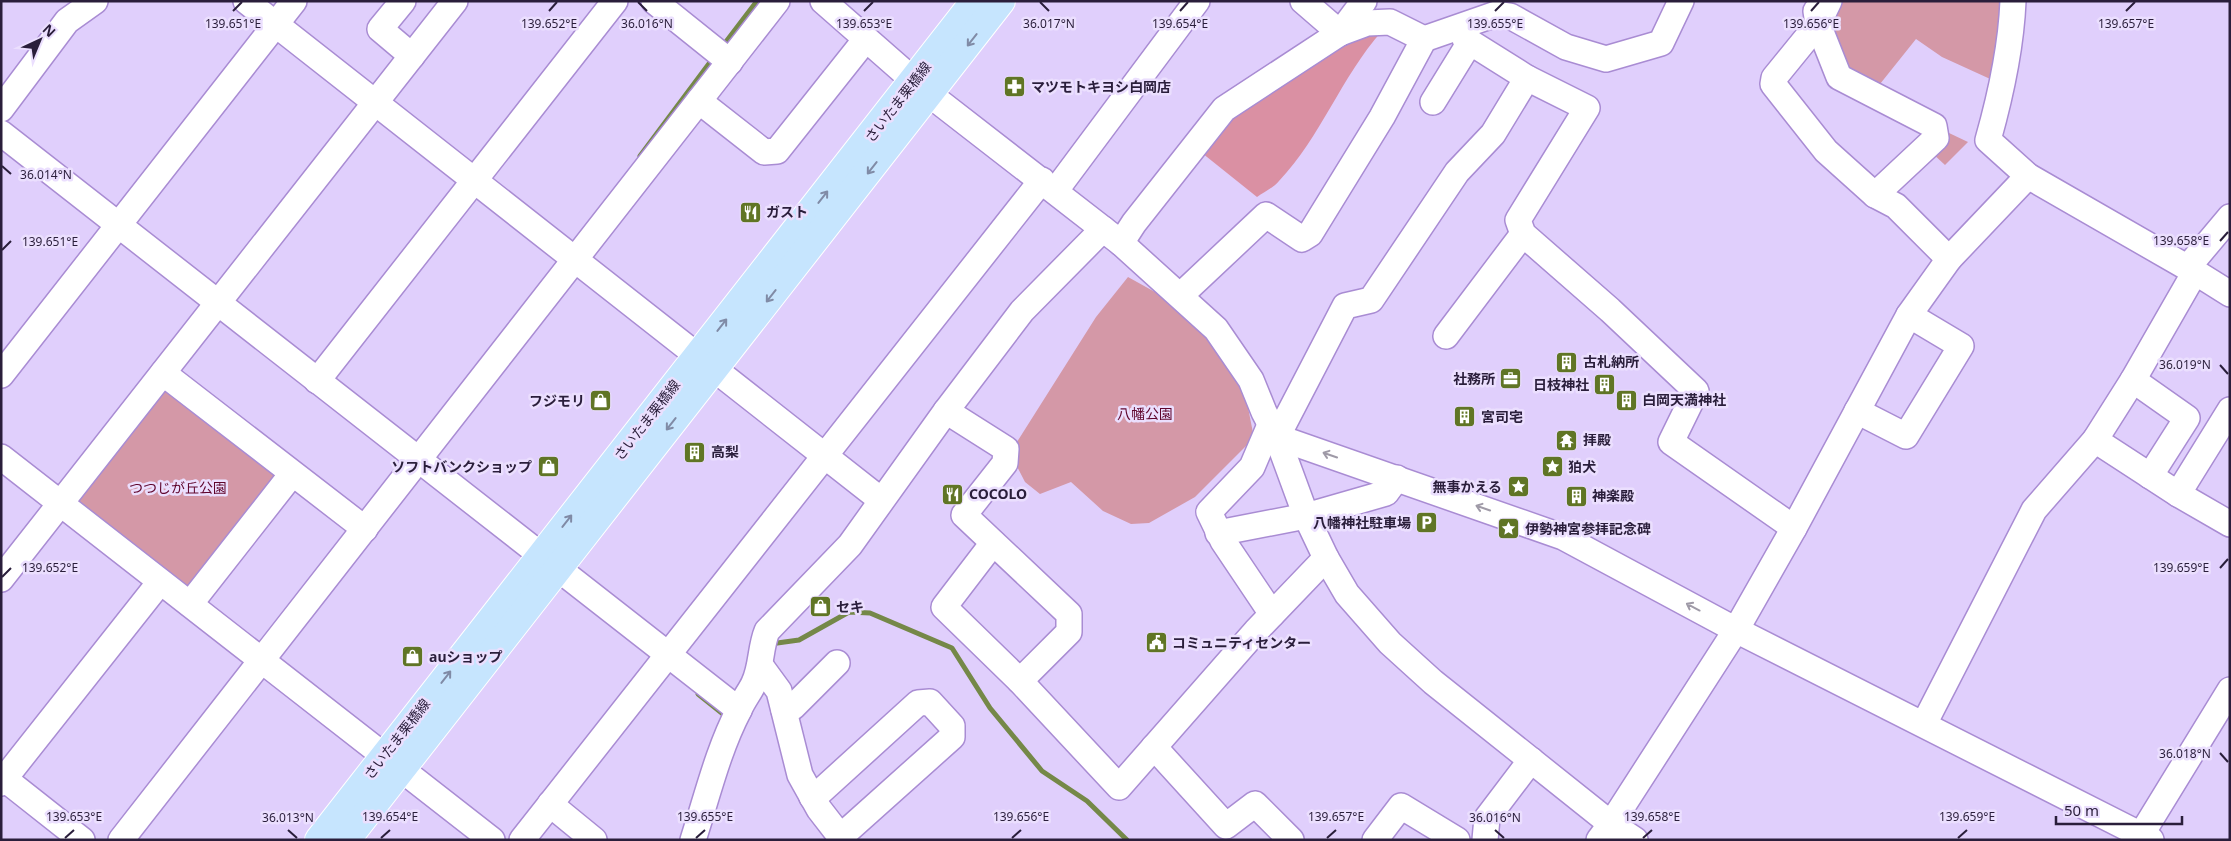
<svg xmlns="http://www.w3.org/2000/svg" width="2231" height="841" viewBox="0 0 2231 841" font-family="'Noto Sans','Noto Sans JP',sans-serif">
<rect width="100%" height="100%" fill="#e0cffc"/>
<g fill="#d498a7">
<path d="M1838,1H2008L1999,83L1942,57L1916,39L1876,89L1848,75L1824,21Z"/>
<path d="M1949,133L1968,142L1945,165L1932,153Z"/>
<path d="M1128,277L1173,302L1213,345L1245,392L1254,438L1195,497L1149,523L1131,524L1103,511L1071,482L1040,494L1025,482L1010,453L1096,317Z"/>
<path d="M162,387L280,472L186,592L77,506V496Z"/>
</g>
<path fill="#da90a3" d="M1365,27L1382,31C1341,77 1321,137 1279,181C1273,188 1264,192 1257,197L1202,153L1230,114Z"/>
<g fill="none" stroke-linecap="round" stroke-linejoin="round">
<g stroke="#758848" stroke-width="5">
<path d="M722,47L757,1"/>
<path d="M640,156L714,57"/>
<path d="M770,644L799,640L849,612L870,613L952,648L990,708L1042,771L1087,801L1127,840"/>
<path d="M698,694L728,718"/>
</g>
<defs>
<g id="minor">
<path d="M246,1L881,500"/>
<path d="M403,1L380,29L412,56"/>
<path d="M654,1L730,62"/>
<path d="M823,1L929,94L1121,243L1216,329L1251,380L1264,412L1277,437L1306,516L1326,558L1347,594L1390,643L1433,682L1611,824L1635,840"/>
<path d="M1303,1L1340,33"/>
<path d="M1829,1L1818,24L1774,78L1773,84L1826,151L1875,195L1896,206L1949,259"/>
<path d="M1816,11L1818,24L1839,77L1934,126L1936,138L1875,195"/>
<path d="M1340,33L1364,1"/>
<path d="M1465,39L1527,78L1587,108L1518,220L1523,234L1610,310L1696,391L1671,442L1794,528"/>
<path d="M699,101L764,152L777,151L866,39"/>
<path d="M1433,102L1470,42"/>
<path d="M1,109L67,21L95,1"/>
<path d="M1,133L739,710"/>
<path d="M1056,190L1197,1"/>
<path d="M1121,243L1134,223L1224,109L1340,33L1367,23L1390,22L1424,39"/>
<path d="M2188,267L2230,217"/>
<path d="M2195,272L2230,294"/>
<path d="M1181,295L1266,215L1302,239L1310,234L1382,117L1424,39L1496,14L1510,16L1566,47L1606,59L1661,43L1681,1"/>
<path d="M1446,336L1523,234"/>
<path d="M163,373L365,529"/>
<path d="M1,375L294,1"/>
<path d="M2133,380L2187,418L2150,476"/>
<path d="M317,381L615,1"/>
<path d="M946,411L1006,449L1005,463L964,515L1069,614V632L1020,681"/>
<path d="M1857,411L1906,436L1961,346L1909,315"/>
<path d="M1270,425L1252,467L1209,512L1223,541L1272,614"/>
<path d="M1277,437L1563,537L1736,630L2151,840"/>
<path d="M1277,437L1345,306L1371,300L1457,172L1493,134L1527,78"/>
<path d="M2095,440L2178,494L2230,524"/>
<path d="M1,457L492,840"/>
<path d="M2178,494L2230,410"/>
<path d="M1218,533L1306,516L1386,493L1397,478"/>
<path d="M993,543L944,607L1020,681L1119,787L1256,631L1326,558"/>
<path d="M1,579L455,1"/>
<path d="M190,604L292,474"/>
<path d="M760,665L779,691L800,775L819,809L843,840"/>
<path d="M784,710L793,707L837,663"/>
<path d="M1924,724L2034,510L2095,440L2133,380L2195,272L2028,176L1988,140C2001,94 2011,49 2013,1"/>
<path d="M1154,747L1226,826L1255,804L1291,840"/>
<path d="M1,776L82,840"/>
<path d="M1,783L160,582"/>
<path d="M812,797L819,793L918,703L930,702L952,726V737L847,831L839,835"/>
<path d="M550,804L594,840"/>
<path d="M121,840L777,1"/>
<path d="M522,840L1042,180"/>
<path d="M693,840C707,797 718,750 739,710C743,700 750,692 754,683C762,666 760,648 767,631L850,545L946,411L1022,311L1103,229"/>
<path d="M1375,840L1401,806L1457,840"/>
<path d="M1485,840L1487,818L1531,760"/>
<path d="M1599,840L1611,824L1736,630L1794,528L1909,315L1949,259L2028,176"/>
<path d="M2138,840L2230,690"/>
</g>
<g id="major">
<path d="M319,840L975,1"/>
<path d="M346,840L1001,1"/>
</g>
</defs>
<use href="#minor" stroke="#a98cd3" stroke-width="28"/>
<use href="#major" stroke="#fff" stroke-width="30"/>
<use href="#minor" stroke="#fff" stroke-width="25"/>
<use href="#major" stroke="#c6e5fe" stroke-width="28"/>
</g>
<defs><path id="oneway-shaft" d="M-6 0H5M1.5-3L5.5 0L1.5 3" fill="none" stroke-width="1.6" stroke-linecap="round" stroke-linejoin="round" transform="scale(1.25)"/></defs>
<g stroke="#808ba6">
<use href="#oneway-shaft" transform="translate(972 40) rotate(128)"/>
<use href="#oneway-shaft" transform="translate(872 168) rotate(128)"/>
<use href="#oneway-shaft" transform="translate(823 197) rotate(-52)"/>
<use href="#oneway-shaft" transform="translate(771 296) rotate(128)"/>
<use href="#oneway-shaft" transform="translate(722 325) rotate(-52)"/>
<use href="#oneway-shaft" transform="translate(671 424) rotate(128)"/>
<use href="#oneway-shaft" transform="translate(567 521) rotate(-52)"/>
<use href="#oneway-shaft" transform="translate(446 677) rotate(-52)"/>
</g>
<g stroke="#9f9aa7">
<use href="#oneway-shaft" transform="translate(1330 455) rotate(-161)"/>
<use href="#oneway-shaft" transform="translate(1483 508) rotate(-161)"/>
<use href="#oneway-shaft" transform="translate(1693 607) rotate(-152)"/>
</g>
<path fill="none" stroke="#2a1e3b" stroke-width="2" d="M638,2L647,11M1040,2L1049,11M233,11L242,2M549,11L557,2M864,11L873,2M1180,11L1188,2M1495,11L1504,2M1811,11L1819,2M2126,11L2135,2M2,166L11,174M2220,241L2228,232M2,250L11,241M2220,365L2228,374M2220,568L2228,559M2,577L11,568M2220,753L2228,762M288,830L297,838M1495,830L1504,838M65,838L74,830M381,838L390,830M696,838L705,830M1012,838L1021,830M1327,838L1336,830M1643,838L1652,830M1958,838L1967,830"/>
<defs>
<symbol id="pharmacy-square" viewBox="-11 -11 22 22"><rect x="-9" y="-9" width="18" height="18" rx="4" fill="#607525" stroke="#ebdffe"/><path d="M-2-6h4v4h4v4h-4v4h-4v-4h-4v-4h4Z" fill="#fff"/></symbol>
<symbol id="restaurant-square" viewBox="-11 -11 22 22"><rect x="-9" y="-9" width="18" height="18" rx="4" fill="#607525" stroke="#ebdffe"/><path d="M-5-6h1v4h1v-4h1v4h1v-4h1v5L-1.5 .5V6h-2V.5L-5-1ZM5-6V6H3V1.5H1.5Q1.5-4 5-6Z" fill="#fff"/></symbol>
<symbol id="building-square" viewBox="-11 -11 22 22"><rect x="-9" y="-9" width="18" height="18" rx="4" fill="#607525" stroke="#ebdffe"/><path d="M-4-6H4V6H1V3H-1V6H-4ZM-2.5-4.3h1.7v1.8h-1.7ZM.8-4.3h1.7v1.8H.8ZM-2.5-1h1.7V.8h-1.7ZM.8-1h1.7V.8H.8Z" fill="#fff"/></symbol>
<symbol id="office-square" viewBox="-11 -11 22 22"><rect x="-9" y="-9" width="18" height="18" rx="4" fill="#607525" stroke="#ebdffe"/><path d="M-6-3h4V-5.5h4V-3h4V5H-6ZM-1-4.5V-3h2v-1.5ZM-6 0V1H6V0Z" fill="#fff"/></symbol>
<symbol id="shop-square" viewBox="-11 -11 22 22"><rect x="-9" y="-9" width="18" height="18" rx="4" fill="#607525" stroke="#ebdffe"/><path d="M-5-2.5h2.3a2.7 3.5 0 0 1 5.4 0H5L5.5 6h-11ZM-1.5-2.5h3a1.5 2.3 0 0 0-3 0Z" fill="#fff"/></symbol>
<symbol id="temple-square" viewBox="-11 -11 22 22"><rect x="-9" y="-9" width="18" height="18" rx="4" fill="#607525" stroke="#ebdffe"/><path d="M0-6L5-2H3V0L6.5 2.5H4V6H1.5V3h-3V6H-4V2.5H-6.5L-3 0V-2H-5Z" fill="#fff"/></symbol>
<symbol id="sight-square" viewBox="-11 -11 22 22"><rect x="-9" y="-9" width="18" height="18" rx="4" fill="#607525" stroke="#ebdffe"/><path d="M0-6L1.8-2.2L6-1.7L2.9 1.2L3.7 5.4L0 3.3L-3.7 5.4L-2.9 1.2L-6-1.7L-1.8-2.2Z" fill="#fff"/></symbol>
<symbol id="parking-square" viewBox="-11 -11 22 22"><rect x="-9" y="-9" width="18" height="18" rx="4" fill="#607525" stroke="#ebdffe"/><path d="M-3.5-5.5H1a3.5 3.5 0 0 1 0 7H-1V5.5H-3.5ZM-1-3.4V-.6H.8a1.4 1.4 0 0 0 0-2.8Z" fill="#fff"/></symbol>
<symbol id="civic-square" viewBox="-11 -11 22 22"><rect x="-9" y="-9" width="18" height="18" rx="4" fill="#607525" stroke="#ebdffe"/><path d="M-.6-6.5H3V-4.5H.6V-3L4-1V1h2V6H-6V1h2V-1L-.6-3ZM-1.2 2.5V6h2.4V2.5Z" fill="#fff"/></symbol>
</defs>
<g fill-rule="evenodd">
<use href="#pharmacy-square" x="1002" y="74" width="25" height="25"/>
<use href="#restaurant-square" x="738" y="200" width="25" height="25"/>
<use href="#building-square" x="1554" y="350" width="25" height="25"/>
<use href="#office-square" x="1498" y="366" width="25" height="25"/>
<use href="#building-square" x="1592" y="372" width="25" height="25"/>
<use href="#building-square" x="1614" y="388" width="25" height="25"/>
<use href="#shop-square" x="588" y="388" width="25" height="25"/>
<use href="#building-square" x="1452" y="404" width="25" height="25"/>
<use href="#temple-square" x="1554" y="428" width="25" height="25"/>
<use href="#building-square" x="682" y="440" width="25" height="25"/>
<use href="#shop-square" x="536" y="454" width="25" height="25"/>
<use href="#sight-square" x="1540" y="454" width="25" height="25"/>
<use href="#sight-square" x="1506" y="474" width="25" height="25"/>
<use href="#restaurant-square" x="940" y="482" width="25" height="25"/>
<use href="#building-square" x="1564" y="484" width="25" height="25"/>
<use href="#parking-square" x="1414" y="510" width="25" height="25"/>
<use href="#sight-square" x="1496" y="516" width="25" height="25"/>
<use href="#shop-square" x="808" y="594" width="25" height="25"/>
<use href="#civic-square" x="1144" y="630" width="25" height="25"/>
<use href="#shop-square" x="400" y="644" width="25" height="25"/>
</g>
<g text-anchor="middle" stroke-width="5" stroke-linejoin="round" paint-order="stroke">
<g font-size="14" font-weight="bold" fill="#2a1e3b" stroke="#ebdffe" text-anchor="start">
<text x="1031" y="92">マツモトキヨシ白岡店</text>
<text x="766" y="217">ガスト</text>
<text x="1583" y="367">古札納所</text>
<text x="1495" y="384" text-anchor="end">社務所</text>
<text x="1589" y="390" text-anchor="end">日枝神社</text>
<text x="1642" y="405">白岡天満神社</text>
<text x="585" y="406" text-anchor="end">フジモリ</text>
<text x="1481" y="422">宮司宅</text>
<text x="1583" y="445">拝殿</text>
<text x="711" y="457">高梨</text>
<text x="532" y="472" text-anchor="end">ソフトバンクショップ</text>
<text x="1568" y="472">狛犬</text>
<text x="1502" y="492" text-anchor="end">無事かえる</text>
<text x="969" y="499">COCOLO</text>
<text x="1592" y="501">神楽殿</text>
<text x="1411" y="528" text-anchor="end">八幡神社駐車場</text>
<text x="1525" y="534">伊勢神宮参拝記念碑</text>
<text x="836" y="612">セキ</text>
<text x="1172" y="648">コミュニティセンター</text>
<text x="429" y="662">auショップ</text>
</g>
<g font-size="14" fill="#2a1e3b" stroke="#ebdffe">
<text transform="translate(898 102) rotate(-52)" y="5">さいたま栗橋線</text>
<text transform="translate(647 420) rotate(-52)" y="5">さいたま栗橋線</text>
<text transform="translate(397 739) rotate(-52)" y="5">さいたま栗橋線</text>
</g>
<g font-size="14" fill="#5f052c" stroke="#ebdffe">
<text x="1145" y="419">八幡公園</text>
<text x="178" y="493">つつじが丘公園</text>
</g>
</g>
<g font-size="12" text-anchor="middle" fill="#2a1e3b" stroke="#ebdffe" stroke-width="5" stroke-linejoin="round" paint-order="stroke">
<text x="647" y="28">36.016°N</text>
<text x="1049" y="28">36.017°N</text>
<text x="233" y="28">139.651°E</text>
<text x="549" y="28">139.652°E</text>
<text x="864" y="28">139.653°E</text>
<text x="1180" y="28">139.654°E</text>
<text x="1495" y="28">139.655°E</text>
<text x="1811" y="28">139.656°E</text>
<text x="2126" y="28">139.657°E</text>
<text x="46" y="179">36.014°N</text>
<text x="2181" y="245">139.658°E</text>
<text x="50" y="246">139.651°E</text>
<text x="2185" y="369">36.019°N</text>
<text x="2181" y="572">139.659°E</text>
<text x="50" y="572">139.652°E</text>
<text x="2185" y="758">36.018°N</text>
<text x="74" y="821">139.653°E</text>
<text x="390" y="821">139.654°E</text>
<text x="705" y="821">139.655°E</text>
<text x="1021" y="821">139.656°E</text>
<text x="1336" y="821">139.657°E</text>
<text x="1652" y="821">139.658°E</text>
<text x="1967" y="821">139.659°E</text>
<text x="288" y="822">36.013°N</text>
<text x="1495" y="822">36.016°N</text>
</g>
<rect width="2231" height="841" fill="none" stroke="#2a1e3b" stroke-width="5"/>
<g transform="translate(40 40) rotate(44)" stroke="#ebdffe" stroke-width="4" paint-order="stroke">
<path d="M0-4L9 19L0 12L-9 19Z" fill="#2a1e3b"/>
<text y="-8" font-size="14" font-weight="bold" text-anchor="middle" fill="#2a1e3b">N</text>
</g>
<path d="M2056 816v8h126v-8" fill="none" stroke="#2a1e3b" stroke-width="2.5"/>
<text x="2064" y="816" font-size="15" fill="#2a1e3b" stroke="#ebdffe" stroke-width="4" paint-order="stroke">50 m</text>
</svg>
